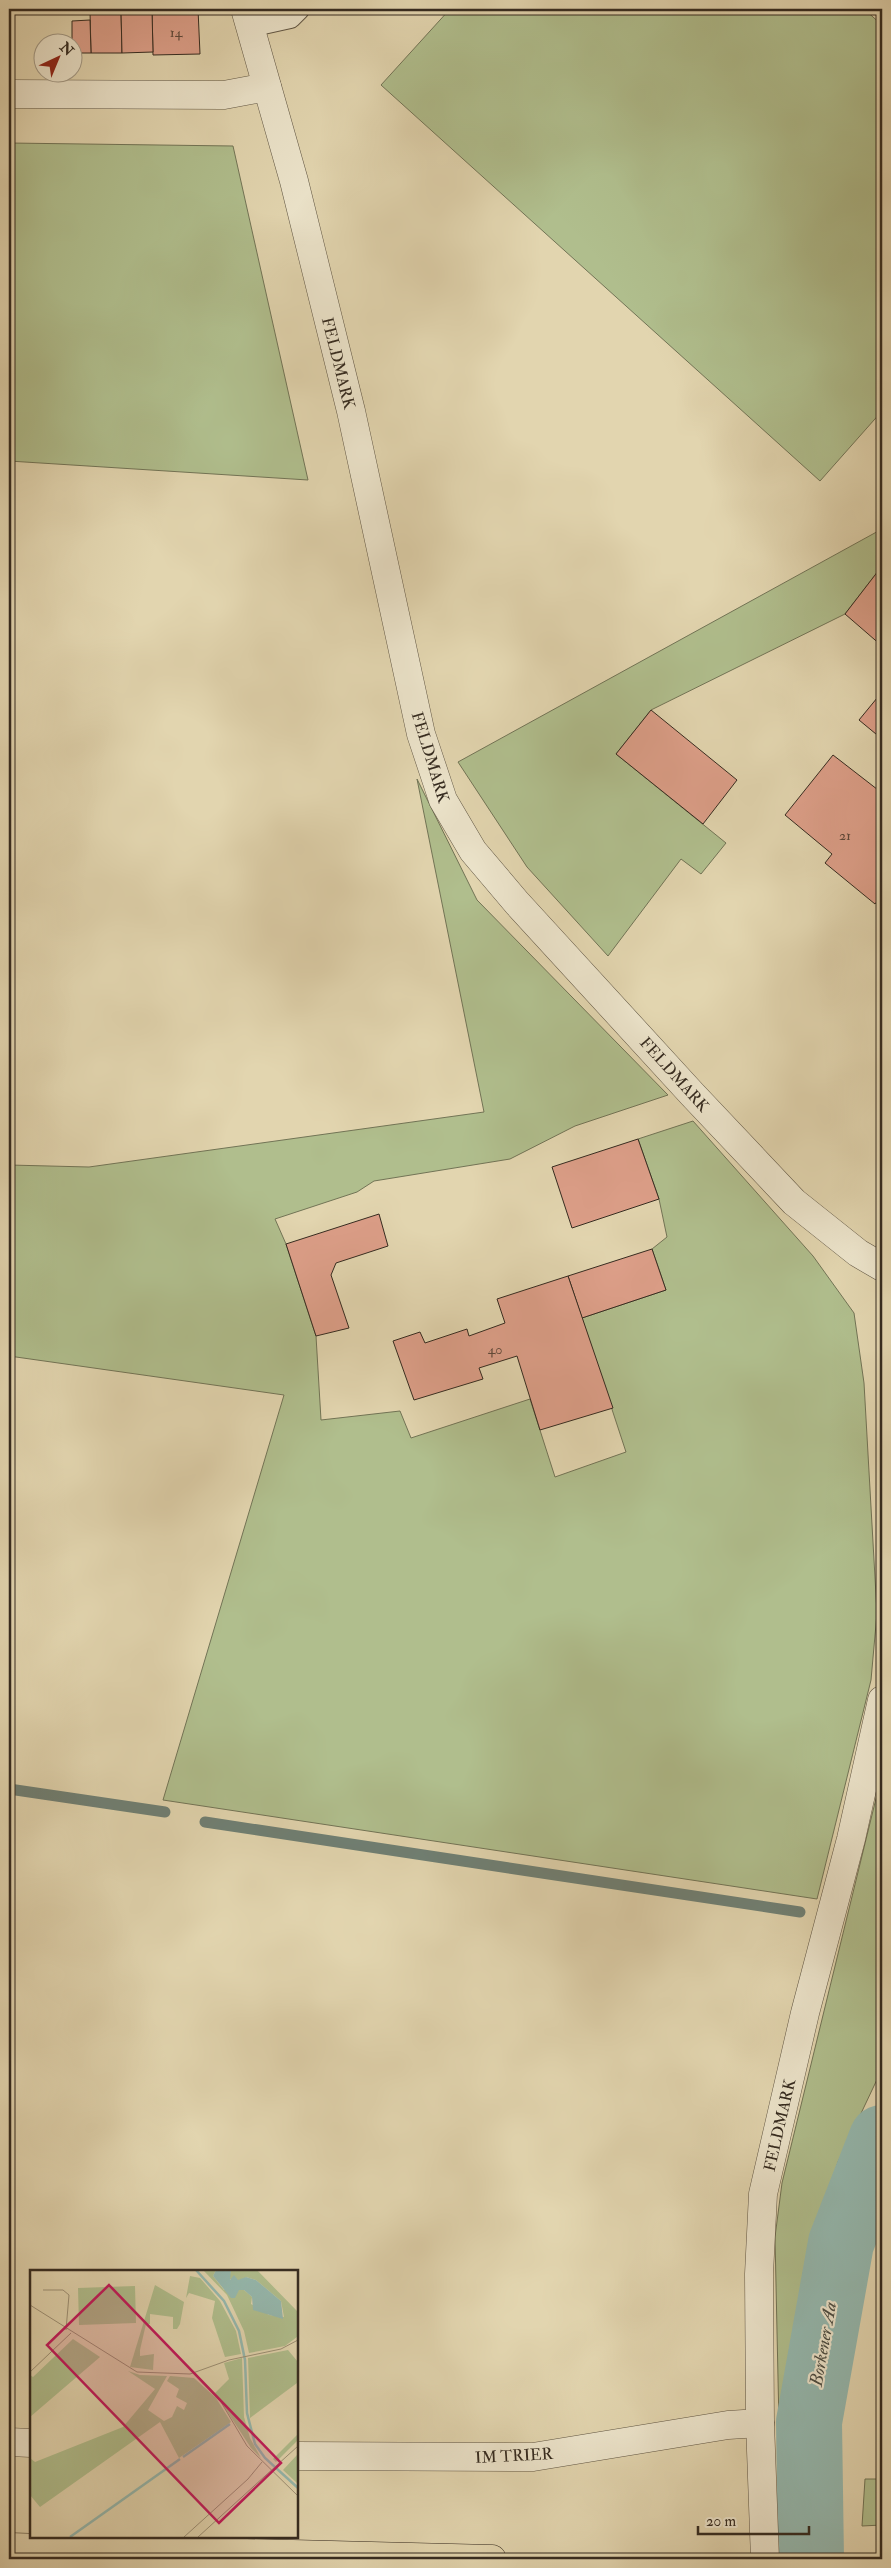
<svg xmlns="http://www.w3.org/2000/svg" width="891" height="2568" viewBox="0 0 891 2568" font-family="'IM FELL Double Pica',serif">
<rect width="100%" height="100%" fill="#e2d5af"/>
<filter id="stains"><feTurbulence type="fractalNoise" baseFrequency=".004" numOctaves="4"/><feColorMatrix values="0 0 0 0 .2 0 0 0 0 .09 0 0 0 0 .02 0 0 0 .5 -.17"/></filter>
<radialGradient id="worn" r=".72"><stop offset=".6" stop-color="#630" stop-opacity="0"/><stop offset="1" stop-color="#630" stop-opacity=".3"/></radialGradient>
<g fill="#b0be8d" stroke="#727456">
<path d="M450,9H864L882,25V411L820,481L381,85Z"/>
<path d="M9,143L233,146L308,480L9,461Z"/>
<path d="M882,529V566L845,614L651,710L616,754L726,843L701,874L681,859L608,956L527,867L458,762Z"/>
<path d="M417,779L477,900L668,1095L575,1126L510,1159L374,1181L357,1192L275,1219L286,1244L316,1336L321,1420L400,1411L411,1438L530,1399L555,1477L626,1452L582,1318L666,1290L652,1249L667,1237L659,1199L638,1139L693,1121L813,1256L854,1313L864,1383L877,1613L871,1680L817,1899L163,1800L284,1395L9,1356V1165L89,1167L484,1112Z"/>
<path d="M882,1774V2069L838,2162L804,2269L784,2389L780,2471L775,2237L782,2183Z"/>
<path d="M865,2479H882V2525L862,2526Z"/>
</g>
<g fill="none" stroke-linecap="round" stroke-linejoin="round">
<g stroke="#6f8075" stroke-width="11">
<path d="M9,1789L165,1812"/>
<path d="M205,1822L800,1912"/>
</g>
<path stroke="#95b8ae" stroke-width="66" d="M811,2559L809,2422L841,2243L882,2138"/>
</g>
<g fill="#dd9f89" stroke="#352b20">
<path d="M152,9H198L200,54L153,55Z"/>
<path d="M90,11H121L122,53H91Z"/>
<path d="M121,11H152L153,52L122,53Z"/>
<path d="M90,20L91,53H72V21Z"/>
<path d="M882,566V646L845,614Z"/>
<path d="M882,692V739L859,720Z"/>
<path d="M651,710L737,780L703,824L616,754Z"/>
<path d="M833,755L882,793V895L875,904L825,863L832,854L785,815Z"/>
<path d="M638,1139L659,1199L572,1228L552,1167Z"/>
<path d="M379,1214L388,1246L336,1263L331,1275L349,1328L316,1336L286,1244Z"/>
<path d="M652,1249L666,1290L582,1318L568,1276Z"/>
<path d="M568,1276L613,1408L540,1430L517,1356L479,1368L483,1379L414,1400L393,1341L420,1332L425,1343L467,1329L469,1336L505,1323L497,1299Z"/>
</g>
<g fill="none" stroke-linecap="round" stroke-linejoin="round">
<defs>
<path id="lane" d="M249,26L290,17L298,9"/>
<g id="street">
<path d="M245,9L294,181L351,411L421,734L443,800L473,851L517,903L692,1094L794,1202L858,1253L882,1267"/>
<path d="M9,94L224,95L267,87"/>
<path d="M9,2442L31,2443"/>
<path d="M296,2456L533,2457L728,2425L760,2423"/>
<path d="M765,2559L760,2423L759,2274L763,2194L805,2013L851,1839L882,1700"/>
</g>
<path id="highway" d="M9,2547L492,2559"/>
</defs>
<use href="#lane" stroke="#605644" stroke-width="24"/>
<use href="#street" stroke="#605644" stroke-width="29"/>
<use href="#highway" stroke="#352b20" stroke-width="29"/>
<use href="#lane" stroke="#ece4cb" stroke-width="22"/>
<use href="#street" stroke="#ece4cb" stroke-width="28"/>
<use href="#highway" stroke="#e2d5af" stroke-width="28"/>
</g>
<g text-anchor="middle" stroke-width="4.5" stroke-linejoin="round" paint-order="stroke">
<g font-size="14" fill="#5f483a">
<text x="176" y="37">14</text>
<text x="845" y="840">21</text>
<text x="495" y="1354">40</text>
</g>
<g font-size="16" fill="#352b20" stroke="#ece4cb">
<text transform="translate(339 363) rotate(76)" y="6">FELDMARK</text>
<text transform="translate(431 757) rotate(73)" y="6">FELDMARK</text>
<text transform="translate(675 1074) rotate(48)" y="6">FELDMARK</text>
<text transform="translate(779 2125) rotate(-77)" y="6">FELDMARK</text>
<text transform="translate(514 2455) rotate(-3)" y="6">IM TRIER</text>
</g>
<g font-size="18" font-style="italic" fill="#4d4e44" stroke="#ece4cb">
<text transform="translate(823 2344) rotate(-80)" y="6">Borkener Aa</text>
</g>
</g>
<g transform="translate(30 2270)">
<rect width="268" height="268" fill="#e2d5af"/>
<path d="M173,0H186L183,6L194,20H214L222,27L221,34L239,45L254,47L251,31L226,10L216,7L212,11L199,9L201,0H227L267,41V67L255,76L219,83L214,61L197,25ZM160,6L170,8L190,31L206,61L211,84L195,87L182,48L185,31L159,23L156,28ZM125,15L154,32L150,54L147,59H143V47L120,44V54H116L110,80V86L124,84L123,100L100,97ZM105,16L106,53L49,55L48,18ZM43,69L70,87L0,147V105L3,107ZM258,80L268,92L267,113L220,148L218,88ZM212,88L214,147L220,168L231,188L221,178L185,123L199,109L194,93ZM98,101L110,105L137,106L118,140L134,151L142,147L147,136L154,140L157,133L146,127L149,119L137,111L140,106L164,108L186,128L201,152L149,188L130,152L10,237L0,225V188L5,192L93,157L125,119ZM267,165V171L246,192L243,189ZM267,185V213L253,200Z" fill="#b0be8d"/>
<path d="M186,0H201L200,10L204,5L208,10L216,7L226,10L251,31L253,49L223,40L222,27L214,20H209L205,28H201L183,6Z" fill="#95b8ae"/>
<path fill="none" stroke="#95b8ae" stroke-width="2.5" d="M166,0L194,31L209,61L215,90L217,143L225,174L235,188L268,218M153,187L200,154M40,267L150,189"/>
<path fill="none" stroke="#9d9176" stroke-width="1" d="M13,20H33L39,25L36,60M0,35L107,102L160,104L199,90L251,79L268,70M0,102L41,63M165,103L191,132L217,176L268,226M154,267L218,209L232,192M168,267L268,176"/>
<path fill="#c2185b" fill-opacity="0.15" stroke="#c2185b" stroke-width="2.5" d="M79,15L251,193L189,253L17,75Z"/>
<rect width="268" height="268" fill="none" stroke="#352b20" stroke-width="2.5"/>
</g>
<rect width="891" height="2568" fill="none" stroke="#e2d5af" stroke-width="30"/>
<rect x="10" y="10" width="871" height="2548" fill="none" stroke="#352b20" stroke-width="2.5"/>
<rect x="15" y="15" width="861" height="2538" fill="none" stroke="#352b20"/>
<g transform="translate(58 58) rotate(44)"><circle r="24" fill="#ece4cb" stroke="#a39a87"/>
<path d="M0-4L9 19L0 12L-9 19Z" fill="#8f2418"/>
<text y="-8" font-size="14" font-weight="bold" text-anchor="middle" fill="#352b20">N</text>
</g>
<path d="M698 2526v8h111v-8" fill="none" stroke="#352b20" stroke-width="2.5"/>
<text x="706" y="2526" font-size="15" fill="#352b20" stroke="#ece4cb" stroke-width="4" paint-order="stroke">20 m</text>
<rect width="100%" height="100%" filter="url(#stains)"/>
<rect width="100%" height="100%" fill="url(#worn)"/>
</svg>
